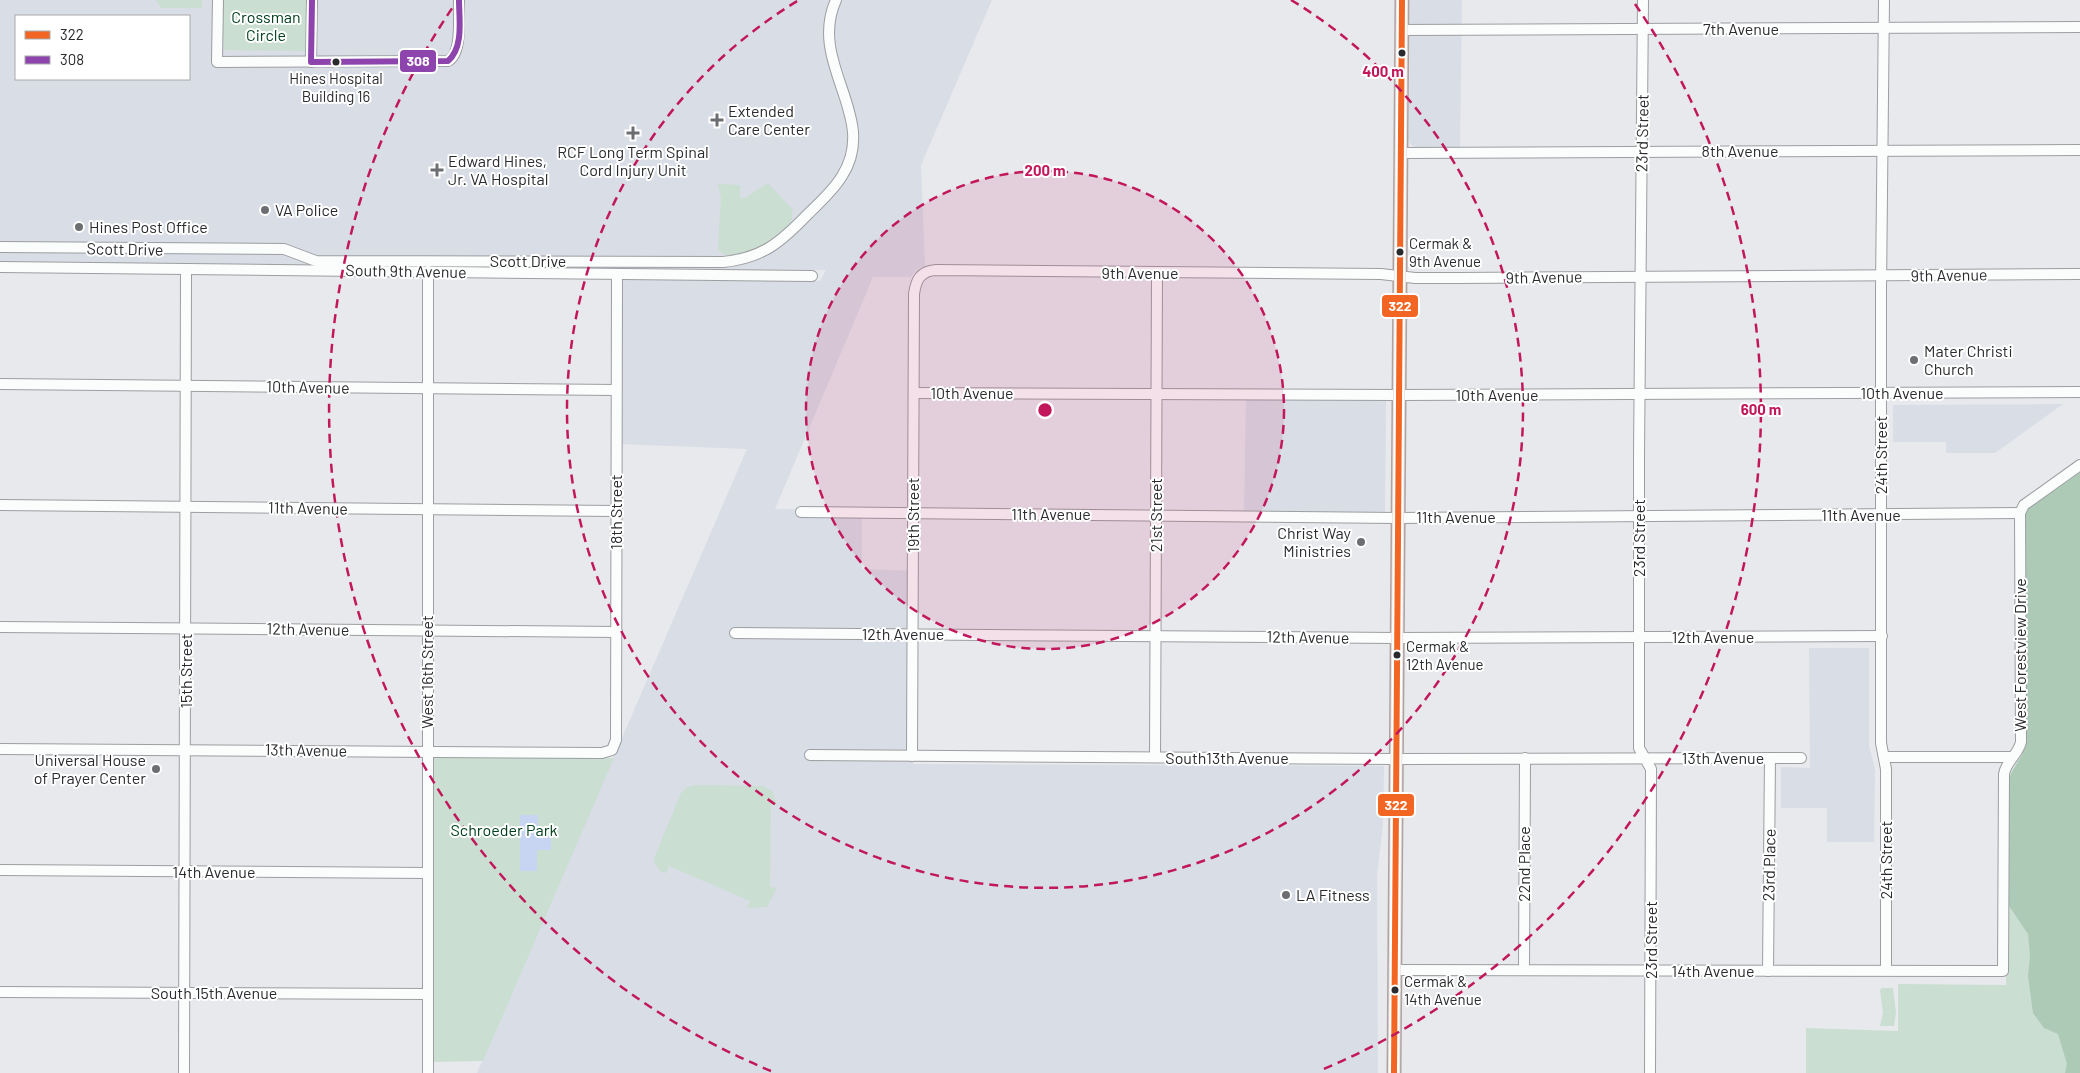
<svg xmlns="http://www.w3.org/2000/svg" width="2080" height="1073" viewBox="0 0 2080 1073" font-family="Barlow,sans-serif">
<rect width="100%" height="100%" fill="#e7e9ed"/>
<g fill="#d8dde6" fill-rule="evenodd">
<path d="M0,0H992L921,165L925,266L917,269L911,277H873L775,509L862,510V569L915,571L913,764L1384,766L1383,823L1377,876L1378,1073H477L747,449L620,444L621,278L820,281L826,270L0,262ZM16,16H189V79H16Z"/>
<path d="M1410,0H1462L1460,148L1416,147L1411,145L1409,139Z"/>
<path d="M1246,395L1386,398L1385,513H1244Z"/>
<path d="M2063,404L1995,453H1946V442H1893V405Z"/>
<path d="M1809,648H1869V746L1875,769L1874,842H1827V808H1781V767L1810,768Z"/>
</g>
<g fill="#caded2">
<path d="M156,0H202V8H161Z"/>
<path d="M222,0H310L307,51L224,50Z"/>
<path d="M768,183L793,210C790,215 794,218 790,223C775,242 748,255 725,255L718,249L721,198L718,184L740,185V197L743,199Z"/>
<path d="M2080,472V1073H1806V1028L1898,1031V984L2006,985L2009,780C2012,763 2025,758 2026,739V514L2029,508Z"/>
<path d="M432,757L614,758L483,1061L431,1062Z"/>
<path d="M695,785L764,786L773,792L777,805H771L770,887L777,888L767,907L747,908L750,901L669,866L666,873L661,872L654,862L655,856L681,793L687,787Z"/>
<path d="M1882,988H1893L1896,1013L1894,1026H1880L1883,1013L1880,990Z"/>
</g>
<path fill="#adcab7" d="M2080,472V1073H2065L2067,1064L2058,1034L2044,1028L2033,1013L2028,976L2030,956L2028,934L2007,903L2009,780C2012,767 2022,760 2025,747L2026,514L2029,508Z"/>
<path fill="#c7d5f3" d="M520,815H538V836H551V850H537V871H520Z"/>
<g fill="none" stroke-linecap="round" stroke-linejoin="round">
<defs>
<g id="minor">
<path d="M218,0L217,62L448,61C463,53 458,16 459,0"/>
<path d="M1643,0L1639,455V748L1651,769L1650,1073"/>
<path d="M1884,0L1881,289V743L1886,769V970"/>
<path d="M1401,30L2080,27"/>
<path d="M311,62L312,0"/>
<path d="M1400,153L2080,150"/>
<path d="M0,247L284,249L316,261L723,262C762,258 780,243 807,215C819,203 833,191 842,176C880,117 807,64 836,0"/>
<path d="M0,267L812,276"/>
<path d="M0,384L616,390"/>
<path d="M914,393L1398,395L2080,392"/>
<path d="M0,505L616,511"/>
<path d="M801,512L1397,518L2020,513"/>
<path d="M0,627L617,632"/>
<path d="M735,633L1396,638L1882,636"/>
<path d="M0,749L602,753L612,750L616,740L617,274"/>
<path d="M810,755L1395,759L1801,758"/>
<path d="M912,756L914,294C916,280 920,271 936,270L1381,274L1415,278H1459L2080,274"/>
<path d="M1155,757L1157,273"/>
<path d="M1884,757H2012"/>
<path d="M0,870L428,873"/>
<path d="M1394,970L2003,971L2004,774C2006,761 2018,755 2021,742L2020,513L2024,505L2080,465"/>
<path d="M1524,970L1525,758"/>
<path d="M1768,971L1770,758"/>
<path d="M0,992L427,994"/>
<path d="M184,1073L186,269"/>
<path d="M428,1073V271"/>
</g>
<path id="major" d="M1394,1073L1402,0"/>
</defs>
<use href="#minor" stroke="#9c9ea1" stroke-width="12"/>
<use href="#major" stroke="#afa3a2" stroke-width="15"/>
<use href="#minor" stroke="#fbfcfc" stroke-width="10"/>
<use href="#major" stroke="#ebe4e3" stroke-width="12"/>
<defs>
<path id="bus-1" d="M1394,1073L1402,0"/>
<path id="bus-2" d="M312,0L311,62L448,61C464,47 459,19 459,0"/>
</defs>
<use href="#bus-1" stroke="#fff" stroke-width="10"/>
<use href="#bus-2" stroke="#fff" stroke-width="10"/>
<use href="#bus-1" stroke="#f26522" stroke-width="6"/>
<use href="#bus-2" stroke="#8e44ad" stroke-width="6"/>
</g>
<circle cx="1045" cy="410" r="239" fill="#c2185b" fill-opacity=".12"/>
<g fill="none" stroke="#c2185b" stroke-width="2.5" stroke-dasharray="9 6">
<circle cx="1045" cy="410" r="239"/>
<path d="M1291 0A478 478 0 1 1 799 0"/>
<path d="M771 1071A716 716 0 0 1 455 4M1635 4A716 716 0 0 1 1319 1071"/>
</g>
<g fill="#2a2b2e" stroke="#fff" stroke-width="2">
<circle cx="1402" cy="53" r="4.5"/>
<circle cx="336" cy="62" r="4.5"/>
<circle cx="1400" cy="252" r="4.5"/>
<circle cx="1397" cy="655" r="4.5"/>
<circle cx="1395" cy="990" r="4.5"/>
</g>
<g fill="#6c6e71" stroke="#fff" stroke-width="2">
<path d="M714.5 112.5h5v5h5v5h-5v5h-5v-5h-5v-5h5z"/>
<path d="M630.5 125.5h5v5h5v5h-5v5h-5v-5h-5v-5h5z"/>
<path d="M434.5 162.5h5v5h5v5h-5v5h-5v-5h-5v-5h5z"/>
<circle cx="265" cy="210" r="5"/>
<circle cx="79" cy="227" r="5"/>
<circle cx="1914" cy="360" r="5"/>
<circle cx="1361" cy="542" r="5"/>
<circle cx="156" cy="769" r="5"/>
<circle cx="1286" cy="895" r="5"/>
</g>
<g text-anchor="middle" stroke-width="4" stroke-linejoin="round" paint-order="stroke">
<g font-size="15" fill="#2a2b2e" stroke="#fff" text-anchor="start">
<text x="336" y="84" text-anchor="middle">Hines Hospital<tspan x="336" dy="18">Building 16</tspan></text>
<text x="1409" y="249">Cermak &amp;<tspan x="1409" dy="18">9th Avenue</tspan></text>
<text x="1406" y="652">Cermak &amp;<tspan x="1406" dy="18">12th Avenue</tspan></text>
<text x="1404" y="987">Cermak &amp;<tspan x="1404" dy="18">14th Avenue</tspan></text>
</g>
<g font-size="16" fill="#00401d" stroke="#fff">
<text x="266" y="23">Crossman<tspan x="266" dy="18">Circle</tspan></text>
<text x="504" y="836">Schroeder Park</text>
</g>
<g font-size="16" fill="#2a2b2e" stroke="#fff">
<text x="1741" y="35">7th Avenue</text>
<text transform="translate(1642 133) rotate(-89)" y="6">23rd Street</text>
<text x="1740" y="157">8th Avenue</text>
<text transform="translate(125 249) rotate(1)" y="6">Scott Drive</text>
<text x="528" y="267">Scott Drive</text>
<text transform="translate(406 271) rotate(1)" y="6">South 9th Avenue</text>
<text x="1140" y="279">9th Avenue</text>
<text transform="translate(1949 275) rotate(-1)" y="6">9th Avenue</text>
<text transform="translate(1544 277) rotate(-1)" y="6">9th Avenue</text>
<text transform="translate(308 387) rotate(1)" y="6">10th Avenue</text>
<text x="972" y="399">10th Avenue</text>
<text x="1902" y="399">10th Avenue</text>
<text x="1497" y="401">10th Avenue</text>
<text transform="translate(1881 455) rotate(-90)" y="6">24th Street</text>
<text transform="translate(308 508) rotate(1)" y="6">11th Avenue</text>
<text transform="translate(616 512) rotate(-90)" y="6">18th Street</text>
<text x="1051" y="520">11th Avenue</text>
<text transform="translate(913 515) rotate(-90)" y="6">19th Street</text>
<text transform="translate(1156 515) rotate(-90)" y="6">21st Street</text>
<text x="1861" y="521">11th Avenue</text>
<text x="1456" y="523">11th Avenue</text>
<text transform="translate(1639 538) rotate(-90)" y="6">23rd Street</text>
<text transform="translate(308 629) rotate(1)" y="6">12th Avenue</text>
<text x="903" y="640">12th Avenue</text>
<text transform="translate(1308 637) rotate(1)" y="6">12th Avenue</text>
<text x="1713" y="643">12th Avenue</text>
<text transform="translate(2020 655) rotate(-90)" y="6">West Forestview Drive</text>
<text transform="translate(186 671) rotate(-90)" y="6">15th Street</text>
<text transform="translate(427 672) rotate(-90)" y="6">West 16th Street</text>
<text transform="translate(306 750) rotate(1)" y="6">13th Avenue</text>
<text x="1227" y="764">South13th Avenue</text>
<text x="1723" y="764">13th Avenue</text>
<text transform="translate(1886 860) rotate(-90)" y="6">24th Street</text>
<text transform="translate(1524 864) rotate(-90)" y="6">22nd Place</text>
<text transform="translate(1769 865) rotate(-89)" y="6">23rd Place</text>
<text x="214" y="878">14th Avenue</text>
<text transform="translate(1651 940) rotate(-90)" y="6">23rd Street</text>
<text x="1713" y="977">14th Avenue</text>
<text x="214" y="999">South 15th Avenue</text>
</g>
<g font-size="16" fill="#2a2b2e" stroke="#fff" text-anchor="start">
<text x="728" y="117">Extended<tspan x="728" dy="18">Care Center</tspan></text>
<text x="633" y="158" text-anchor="middle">RCF Long Term Spinal<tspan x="633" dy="18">Cord Injury Unit</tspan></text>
<text x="448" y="167">Edward Hines,<tspan x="448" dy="18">Jr. VA Hospital</tspan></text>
<text x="275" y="216">VA Police</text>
<text x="89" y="233">Hines Post Office</text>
<text x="1924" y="357">Mater Christi<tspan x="1924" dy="18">Church</tspan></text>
<text x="1351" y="539" text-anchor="end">Christ Way<tspan x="1351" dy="18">Ministries</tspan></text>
<text x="146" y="766" text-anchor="end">Universal House<tspan x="146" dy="18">of Prayer Center</tspan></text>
<text x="1296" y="901">LA Fitness</text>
</g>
</g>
<circle cx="1045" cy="410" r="8" fill="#c2185b" stroke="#fff" stroke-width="2.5"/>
<g font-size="15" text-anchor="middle" font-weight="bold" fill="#c2185b" stroke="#fff" stroke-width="4" stroke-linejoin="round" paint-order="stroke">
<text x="1383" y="77">400 m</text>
<text x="1045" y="176">200 m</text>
<text x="1761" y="415">600 m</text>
</g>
<g stroke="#fff" stroke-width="2">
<rect x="399" y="49" width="38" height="24" rx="5" fill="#8e44ad"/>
<rect x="1381" y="294" width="38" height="24" rx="5" fill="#f26522"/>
<rect x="1377" y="793" width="38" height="24" rx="5" fill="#f26522"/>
</g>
<g font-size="14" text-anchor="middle" font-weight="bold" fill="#fff">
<text x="418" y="66">308</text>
<text x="1400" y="311">322</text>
<text x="1396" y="810">322</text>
</g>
<rect x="15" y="15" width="175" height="65" fill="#ffffff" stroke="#aaaaab"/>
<rect x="25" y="31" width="25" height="8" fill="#f26522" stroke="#aaaaab"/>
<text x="60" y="40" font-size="15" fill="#2a2b2e">322</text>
<rect x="25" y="56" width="25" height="8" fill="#8e44ad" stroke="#aaaaab"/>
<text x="60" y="65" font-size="15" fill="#2a2b2e">308</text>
</svg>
